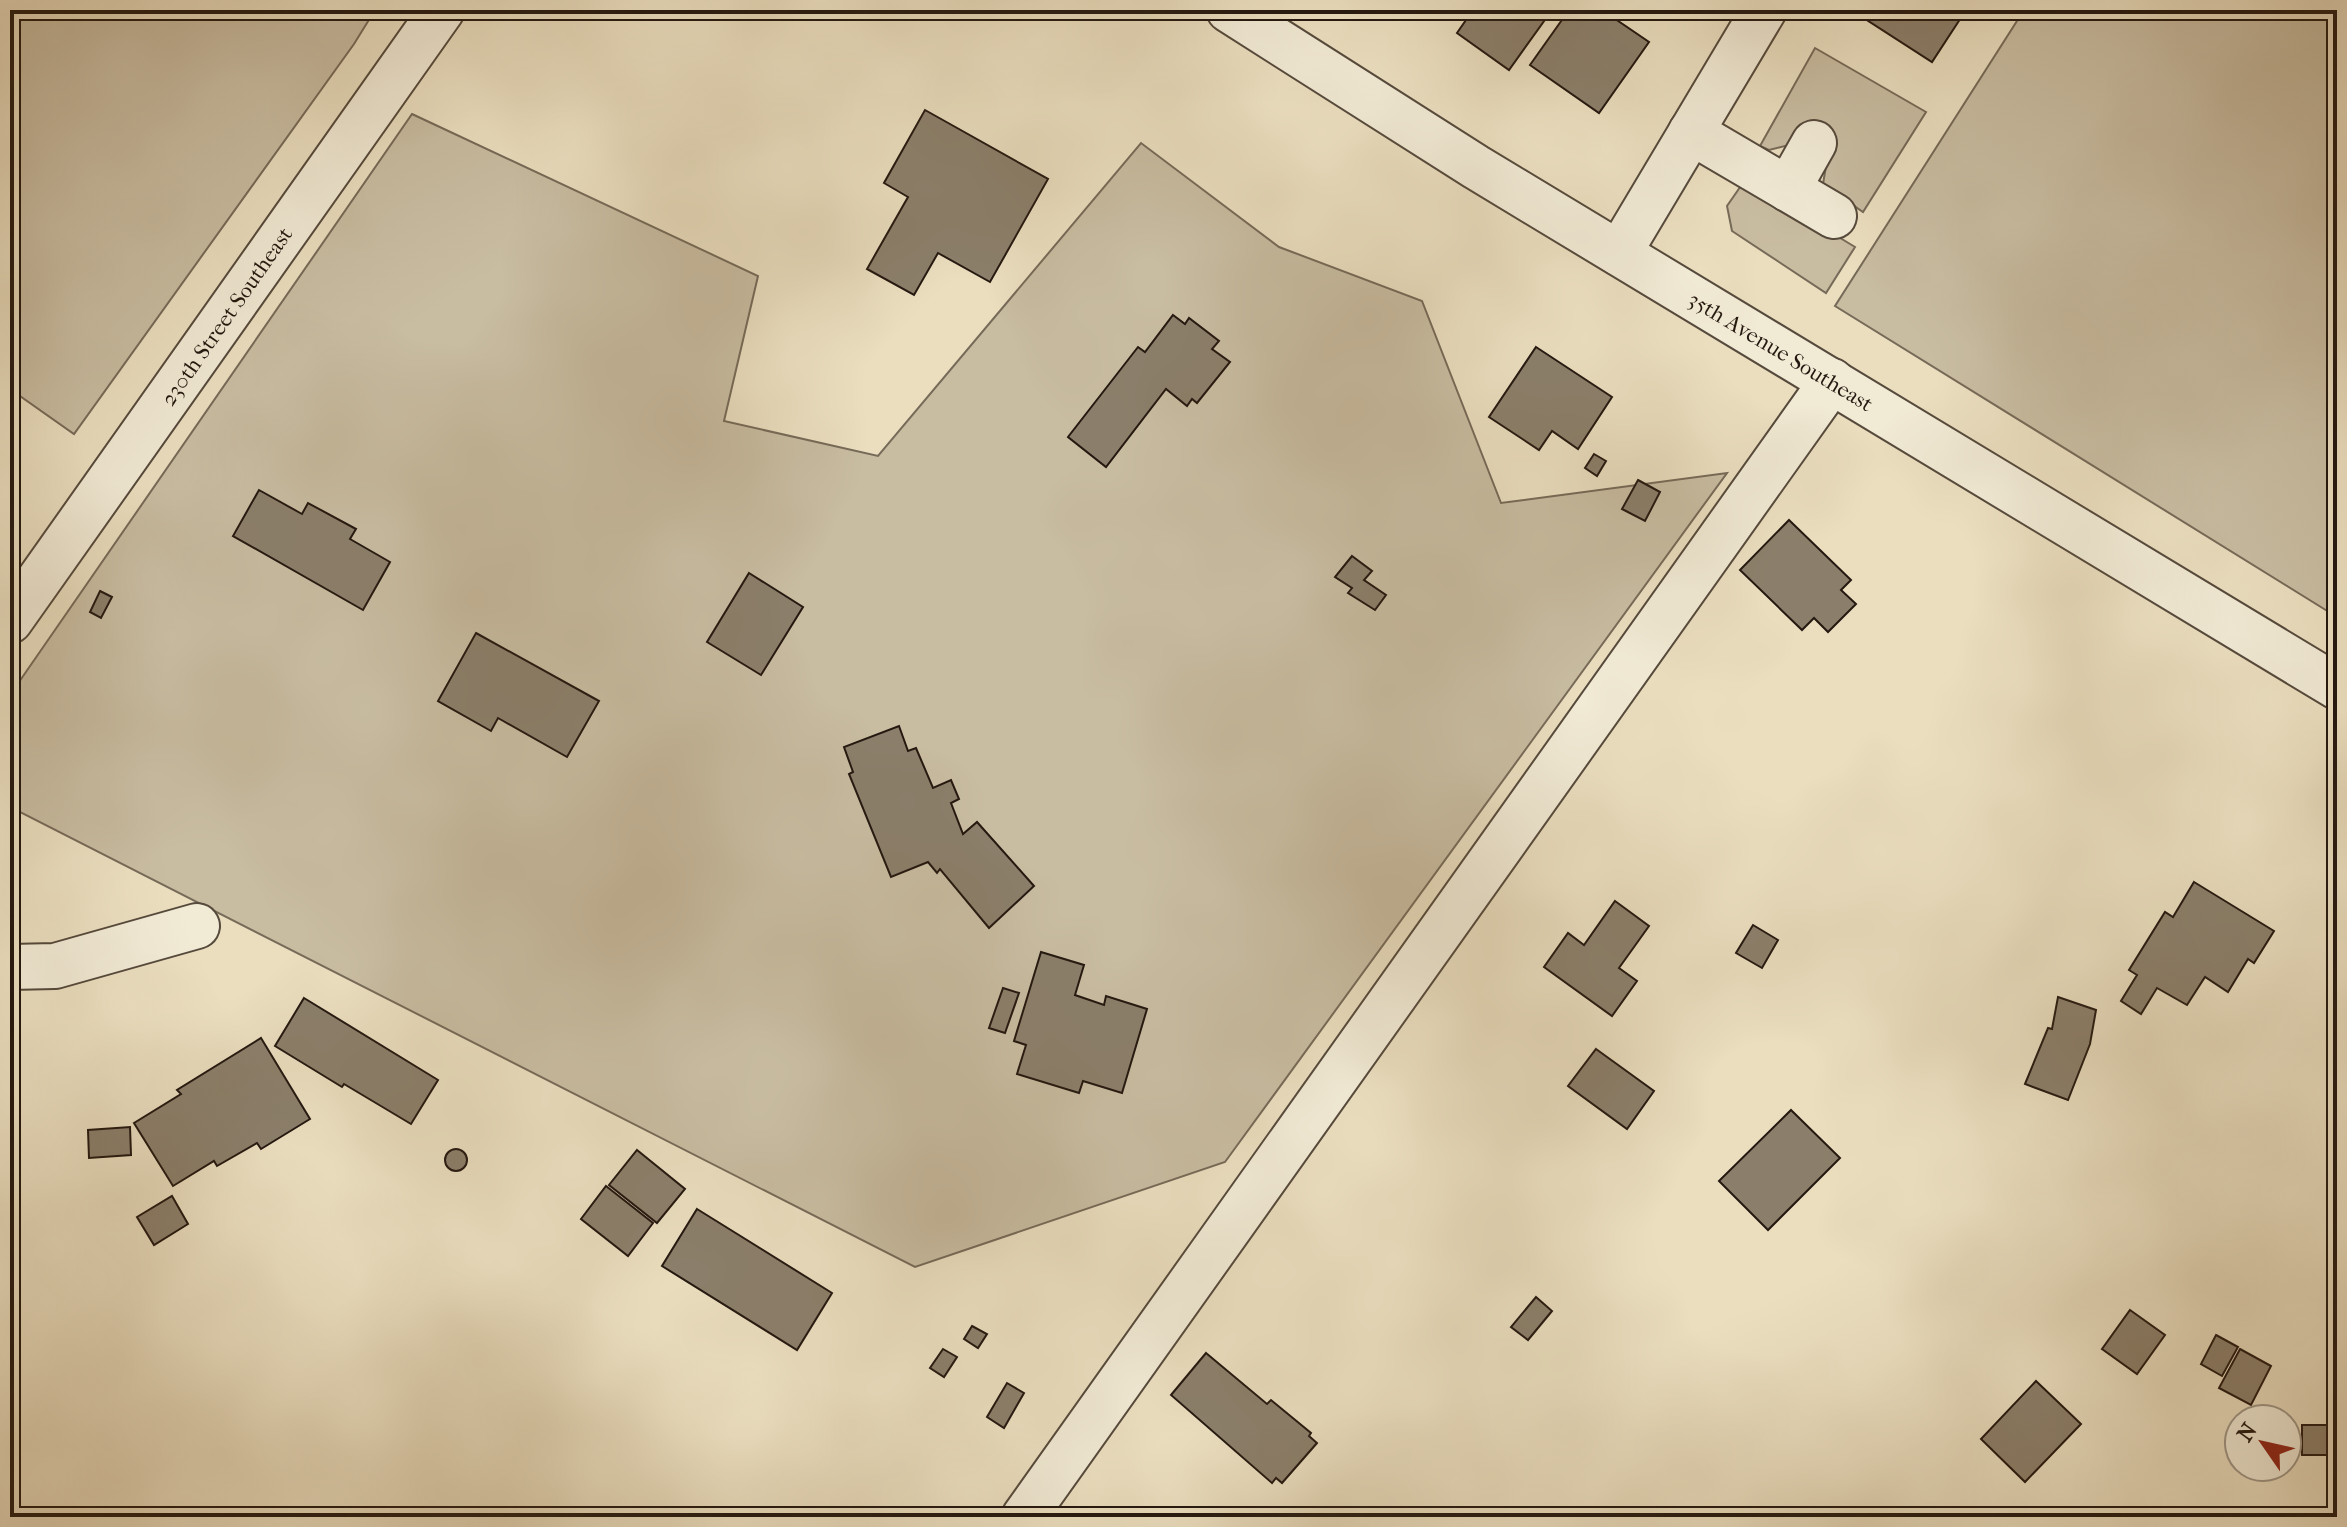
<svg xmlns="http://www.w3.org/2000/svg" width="2347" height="1527" font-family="'IM FELL French Canon',serif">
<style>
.green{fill:#c8bca1;stroke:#766a58;stroke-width:2}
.building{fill:#8b7f6b;stroke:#241810;stroke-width:2}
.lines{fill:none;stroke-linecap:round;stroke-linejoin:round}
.minor-casing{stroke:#564a3c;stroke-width:48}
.minor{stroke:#f1ead5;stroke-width:44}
.labels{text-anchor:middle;stroke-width:6;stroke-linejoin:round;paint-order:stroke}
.street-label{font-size:22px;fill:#241810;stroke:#f1ead5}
</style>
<rect width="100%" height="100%" fill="#eadebf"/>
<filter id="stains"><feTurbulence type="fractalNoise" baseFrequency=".0025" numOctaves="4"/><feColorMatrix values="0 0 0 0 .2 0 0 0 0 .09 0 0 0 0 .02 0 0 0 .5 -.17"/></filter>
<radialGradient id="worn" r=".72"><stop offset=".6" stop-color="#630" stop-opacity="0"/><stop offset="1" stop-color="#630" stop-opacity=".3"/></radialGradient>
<g class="green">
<polygon points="10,10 375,10 354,44 74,434 10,389"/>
<polygon points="2024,10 2337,10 2337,617 1835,306"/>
<polygon points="1815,48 1926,112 1863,212 1823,184 1828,154 1789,145 1769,150 1760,146"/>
<polygon points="412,114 758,276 724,421 878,456 1141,143 1279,247 1422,301 1501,503 1727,473 1225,1162 915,1267 10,807 10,695"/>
<polygon points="1745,180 1855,247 1826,293 1732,231 1727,206"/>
</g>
<g class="building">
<polygon points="1473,10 1552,10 1509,70 1457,33"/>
<polygon points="1569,10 1602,10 1649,42 1599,113 1530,65"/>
<polygon points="1857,10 1966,10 1932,62 1856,13"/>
<polygon points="925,110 1048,179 990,282 938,253 914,295 867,269 908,197 884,183"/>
<polygon points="1173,315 1185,324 1189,318 1219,341 1212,349 1230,362 1197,403 1192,399 1187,406 1166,389 1106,467 1068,437 1138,347 1145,352"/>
<polygon points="1536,347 1612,397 1578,449 1552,431 1539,450 1489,417"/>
<polygon points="1594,454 1606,461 1597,476 1585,468"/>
<polygon points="1638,480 1660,492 1645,521 1622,509"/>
<polygon points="259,490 302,514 308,503 356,529 350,539 390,562 363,610 233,536"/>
<polygon points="1789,520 1851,580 1841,590 1856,604 1828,632 1814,618 1802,630 1740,570"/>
<polygon points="1352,556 1372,571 1364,580 1386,595 1375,610 1348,593 1352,588 1335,577"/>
<polygon points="749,573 803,607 761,675 707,642"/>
<polygon points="100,591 112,597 101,618 90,612"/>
<polygon points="476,633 599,701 567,757 498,718 491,731 438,701"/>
<polygon points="899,726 908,751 916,748 933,788 951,780 959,799 951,803 963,834 977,822 1034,886 989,928 940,869 937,873 928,862 891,877 849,774 853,772 844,747"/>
<polygon points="2194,882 2274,931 2254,963 2248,959 2228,992 2205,977 2187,1005 2157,988 2141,1014 2121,1001 2137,975 2129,970 2165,912 2173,917"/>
<polygon points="1615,901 1649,926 1619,968 1637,981 1612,1016 1544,967 1568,933 1584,945"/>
<polygon points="1753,925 1778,940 1762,968 1736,953"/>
<polygon points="1041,952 1084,965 1075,995 1104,1005 1106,996 1147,1009 1122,1093 1083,1081 1079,1093 1017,1074 1026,1045 1014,1041"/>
<polygon points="1003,988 1019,993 1005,1033 989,1028"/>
<polygon points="2058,997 2096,1010 2090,1044 2068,1100 2025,1084 2048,1028 2052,1029"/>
<polygon points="304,998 438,1080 411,1124 344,1084 342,1087 275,1046"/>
<polygon points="261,1038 310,1119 261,1149 257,1143 217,1166 214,1161 173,1186 134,1123 181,1094 177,1090"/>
<polygon points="1596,1049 1654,1091 1627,1129 1568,1086"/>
<polygon points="1791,1110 1840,1158 1768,1230 1719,1181"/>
<polygon points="130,1127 131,1155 89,1158 88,1130"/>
<circle cx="456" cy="1160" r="11"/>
<polygon points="637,1150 685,1189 657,1223 609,1185"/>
<polygon points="606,1186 653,1223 628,1256 581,1219"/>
<polygon points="172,1196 188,1224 154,1245 137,1217"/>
<polygon points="697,1209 832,1293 797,1350 662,1266"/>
<polygon points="1536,1297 1552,1311 1528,1340 1511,1327"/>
<polygon points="2130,1310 2165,1335 2137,1374 2102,1349"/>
<polygon points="972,1326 987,1334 978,1348 964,1339"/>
<polygon points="2216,1335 2238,1347 2222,1376 2201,1364"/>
<polygon points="943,1349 957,1357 944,1377 930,1368"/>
<polygon points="2240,1349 2271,1366 2251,1405 2219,1388"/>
<polygon points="1206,1353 1267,1404 1271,1400 1311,1433 1309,1436 1317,1443 1282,1483 1276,1478 1272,1483 1171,1395"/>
<polygon points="2036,1381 2081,1424 2025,1482 1981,1439"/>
<polygon points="1007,1383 1024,1393 1004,1428 987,1417"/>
<rect x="2302" y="1425" width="34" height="30"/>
</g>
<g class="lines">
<defs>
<g id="minor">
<polyline points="1229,10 1476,167 2337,687"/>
<polyline points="1691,132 1834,216"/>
<polyline points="1788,189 1814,143"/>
<polyline points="1619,253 1764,10"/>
<polyline points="10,621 442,10"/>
<polyline points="10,967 55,966 197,926"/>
<polyline points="1024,1517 1832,381"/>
</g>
</defs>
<use href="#minor" class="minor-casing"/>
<use href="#minor" class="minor"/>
</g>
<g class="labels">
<g class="street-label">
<text transform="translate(226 316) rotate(-55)" y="8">230th Street Southeast</text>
<text transform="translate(1781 351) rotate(31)" y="8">35th Avenue Southeast</text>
</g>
</g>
<rect width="2347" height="1527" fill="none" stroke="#eadebf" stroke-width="40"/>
<rect x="12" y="12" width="2323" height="1503" fill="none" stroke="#241810" stroke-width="4"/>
<rect x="20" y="20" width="2307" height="1487" fill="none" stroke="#241810" stroke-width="2"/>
<g transform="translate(2263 1443) rotate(304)"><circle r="38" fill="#f1ead5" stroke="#9f9686" stroke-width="2"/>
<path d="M0-6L14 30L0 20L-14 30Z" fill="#8f2418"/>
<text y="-12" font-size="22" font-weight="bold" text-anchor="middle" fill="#241810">N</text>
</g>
<rect width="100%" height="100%" filter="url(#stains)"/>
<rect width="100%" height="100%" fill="url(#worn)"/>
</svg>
